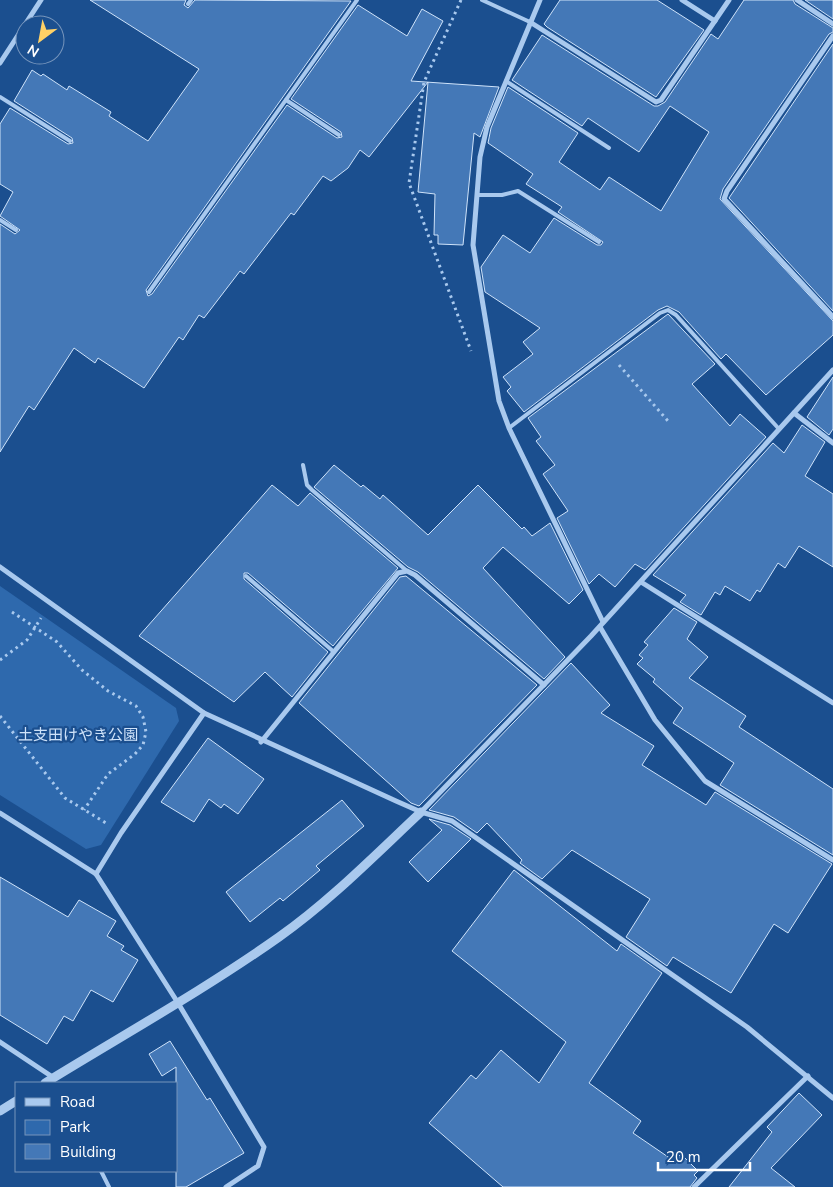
<svg xmlns="http://www.w3.org/2000/svg" width="833" height="1187" font-family="'Nunito Sans','Noto Sans JP',sans-serif">
<style>
.green{fill:#2e69ad}
.building{fill:#4478b7;stroke:#cfe3fa}
.lines{fill:none;stroke-linecap:round;stroke-linejoin:round}
.path{stroke:#a9c9ee;stroke-width:3;stroke-dasharray:2.5 4;stroke-linecap:butt}
.service{stroke:#a9c9ee;stroke-width:4}
.minor{stroke:#a9c9ee;stroke-width:5}
.tertiary{stroke:#a9c9ee;stroke-width:9}
.labels{text-anchor:middle;stroke-width:4.5;stroke-linejoin:round;paint-order:stroke}
.park-label{font-size:15px;fill:#cfe3fa;stroke:#1b4f8f}
</style>
<rect width="100%" height="100%" fill="#1b4f8f"/>
<polygon class="green" points="0,586 176,708 179,721 101,845 86,849 0,795"/>
<g class="building">
<polygon points="90,0 186,0 184,5 188,8 195,0 351,1 146,290 148,296 152,294 287,105 337,138 342,137 341,132 291,99 358,5 407,36 422,9 443,21 411,81 499,87 480,137 474,133 463,245 438,244 438,235 434,235 435,194 418,192 428,82 369,157 360,150 348,168 331,181 323,176 294,215 291,213 244,274 240,271 204,318 199,315 183,340 179,337 144,388 98,358 95,363 74,348 34,410 29,406 0,452 0,224 15,234 20,230 0,216 13,192 0,184 0,124 10,108 68,144 73,143 72,138 14,101 32,70 41,76 43,74 67,90 69,86 111,112 109,116 148,141 199,69"/>
<polygon points="560,0 657,0 704,30 656,97 547,27 544,24"/>
<polygon points="744,0 793,0 795,4 833,28 833,32 829,34 723,189 720,199 833,321 833,335 766,395 726,354 721,359 679,312 667,306 658,310 524,412 507,391 511,387 503,377 533,354 523,342 540,328 485,292 481,267 503,235 530,253 554,218 597,245 601,245 603,242 558,212 562,207 526,184 533,174 488,143 491,128 508,87 578,133 559,162 600,190 609,177 661,211 709,132 670,106 639,152 588,118 582,126 512,80 542,35 654,106 658,106 665,102 711,34 718,39"/>
<polygon points="805,0 833,0 833,19"/>
<polygon points="833,44 833,311 729,198"/>
<polygon points="668,314 715,364 692,384 730,426 740,414 766,437 645,570 635,564 615,587 599,574 589,584 557,518 568,511 543,474 555,465 536,441 541,437 528,418"/>
<polygon points="833,377 833,429 829,435 807,417"/>
<polygon points="802,425 825,442 805,476 833,494 833,567 799,546 785,568 778,563 760,592 757,590 750,601 725,586 720,595 715,592 701,615 680,602 686,595 653,575 773,443 784,453"/>
<polygon points="334,465 361,487 363,485 380,499 383,495 428,535 478,485 522,529 524,527 532,536 550,523 583,590 569,604 503,547 483,568 565,657 544,679 418,572 408,567 314,487"/>
<polygon points="272,485 298,506 310,493 398,568 333,646 248,573 244,573 244,579 328,652 292,697 265,672 234,702 139,636"/>
<polygon points="406,576 537,685 419,806 411,803 299,703 400,577"/>
<polygon points="674,608 697,622 687,639 708,657 689,678 746,716 739,727 833,789 833,855 720,785 734,763 673,723 683,708 653,682 655,679 637,664 643,658 639,655 648,645 644,642"/>
<polygon points="571,663 610,705 601,713 654,746 642,765 706,805 715,792 832,864 788,933 774,924 731,993 673,957 667,966 626,937 650,899 572,850 542,879 520,863 522,860 487,823 477,833 454,817 429,810"/>
<polygon points="208,738 264,779 238,814 224,804 221,808 209,799 194,822 161,802"/>
<polygon points="342,800 364,826 316,866 320,870 283,901 280,898 250,922 226,892"/>
<polygon points="429,819 450,825 471,839 428,882 409,862 442,830"/>
<polygon points="514,870 617,951 621,944 662,973 589,1083 641,1121 633,1133 674,1161 681,1154 698,1171 694,1175 697,1178 690,1187 503,1187 429,1123 471,1075 476,1079 501,1050 539,1083 566,1042 452,951"/>
<polygon points="0,877 68,917 79,900 116,921 107,936 124,946 121,950 138,960 113,1002 91,990 73,1021 64,1016 47,1044 0,1015"/>
<polygon points="170,1041 207,1100 210,1098 244,1153 186,1187 176,1187 176,1067 162,1076 149,1054"/>
<polygon points="799,1093 822,1115 771,1168 795,1187 729,1187 772,1132 767,1127"/>
</g>
<g class="lines">
<g class="path">
<polyline points="461,0 424,82 409,183 471,351"/>
<polyline points="619,365 668,421"/>
<polyline points="12,612 57,642 82,670 108,691 136,706 143,717 146,732 143,745 135,754 108,774 84,810"/>
<polyline points="0,660 27,640 41,618"/>
<polyline points="0,716 65,798 106,823"/>
</g>
<g class="service">
<polyline points="482,0 530,22"/>
<polyline points="188,4 191,0"/>
<polyline points="506,81 609,148"/>
<polyline points="0,97 70,141"/>
<polyline points="286,100 339,135"/>
<polyline points="477,195 502,195 518,191 599,242"/>
<polyline points="0,220 16,230"/>
<polyline points="149,292 357,0"/>
<polyline points="509,428 660,313 668,310 676,315 779,429"/>
<polyline points="303,465 307,485 312,490 407,571"/>
<polyline points="246,576 334,652"/>
<polyline points="101,1171 109,1187"/>
</g>
<g class="minor">
<polyline points="540,0 487,127 480,157 473,245 499,401 509,428 603,622"/>
<polyline points="682,0 715,21"/>
<polyline points="797,0 833,24"/>
<polyline points="530,22 656,102 661,100 729,0"/>
<polyline points="833,36 727,191 724,199 833,317"/>
<polyline points="0,63 41,0"/>
<polyline points="794,413 833,443"/>
<polyline points="0,567 204,713 396,801 421,812 452,821 747,1027 833,1098"/>
<polyline points="641,582 833,703"/>
<polyline points="600,627 655,720 705,781 833,860"/>
<polyline points="261,742 398,573 407,571 415,575 544,685"/>
<polyline points="421,812 591,636 833,370"/>
<polyline points="0,813 96,874 178,1003 264,1147 258,1166 226,1187"/>
<polyline points="96,874 121,833 204,713"/>
<polyline points="0,1042 54,1078"/>
<polyline points="694,1187 808,1076"/>
</g>
<g class="tertiary">
<path d="M45 1083C123 1035 204 990 279 937 330 901 375 855 421 812"/>
<polyline points="0,1111 16,1101"/>
</g>
</g>
<g class="labels">
<g class="park-label">
<text x="78" y="740">土支田けやき公園</text>
</g>
</g>
<rect x="15" y="1082" width="162" height="90" fill="#1b4f8f" stroke="#7695bc"/>
<rect x="25" y="1098" width="25" height="8" fill="#a9c9ee" stroke="#7695bc"/>
<text x="60" y="1107" font-size="15" fill="#ffffff">Road</text>
<rect x="25" y="1120" width="25" height="15" fill="#2e69ad" stroke="#7695bc"/>
<text x="60" y="1132" font-size="15" fill="#ffffff">Park</text>
<rect x="25" y="1144" width="25" height="15" fill="#4478b7" stroke="#7695bc"/>
<text x="60" y="1157" font-size="15" fill="#ffffff">Building</text>
<g transform="translate(40 40) rotate(212)"><circle r="24" fill="#1b4f8f" stroke="#7695bc"/>
<path d="M0-4L9 19L0 12L-9 19Z" fill="#ffd166"/>
<text y="-8" font-size="14" font-weight="bold" text-anchor="middle" fill="#ffffff">N</text>
</g>
<path d="M658 1162v8h92v-8" fill="none" stroke="#ffffff" stroke-width="2.5"/>
<text x="666" y="1162" font-size="15" fill="#ffffff" stroke="#1b4f8f" stroke-width="4" paint-order="stroke">20 m</text>
</svg>
